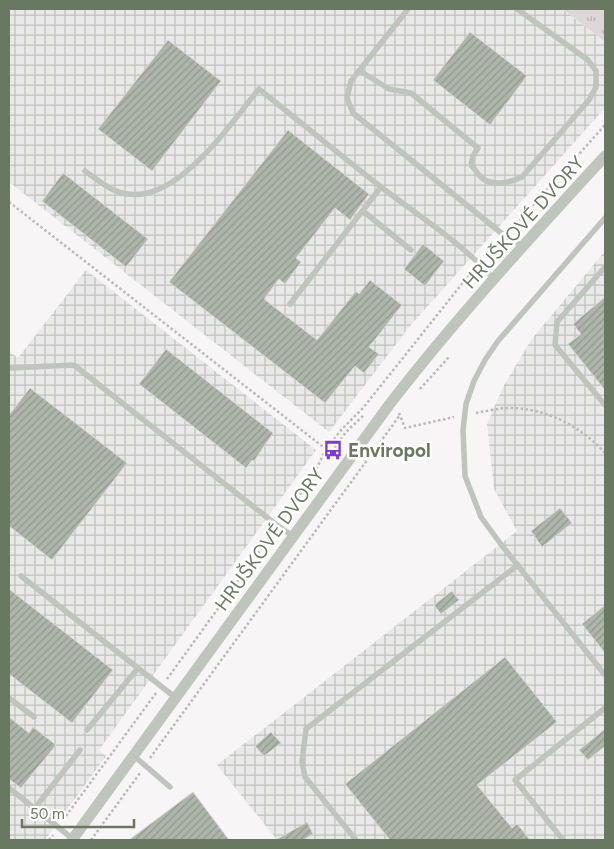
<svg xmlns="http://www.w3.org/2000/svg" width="614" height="849" font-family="Figtree,sans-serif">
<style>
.industrial{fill:url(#industrial-grid)}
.grass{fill:url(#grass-tufts)}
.building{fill:url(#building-hatch);stroke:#d9d8d9}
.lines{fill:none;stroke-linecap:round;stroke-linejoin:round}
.path{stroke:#b7bbb5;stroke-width:2.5;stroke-dasharray:2.5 2.5;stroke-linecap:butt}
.service{stroke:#bfc4bd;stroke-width:5.5}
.minor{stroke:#bfc4bd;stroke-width:11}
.labels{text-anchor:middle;stroke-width:5;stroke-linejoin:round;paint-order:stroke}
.street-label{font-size:19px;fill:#697861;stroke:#fff}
.poi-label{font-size:19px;font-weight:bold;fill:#697861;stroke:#fff;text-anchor:start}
</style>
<defs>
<pattern id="industrial-grid" width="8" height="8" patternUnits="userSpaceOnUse" patternTransform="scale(1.25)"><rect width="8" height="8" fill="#e8e9e8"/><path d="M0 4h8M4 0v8" fill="none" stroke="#c0c2bf"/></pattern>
<pattern id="grass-tufts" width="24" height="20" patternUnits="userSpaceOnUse" patternTransform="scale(1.25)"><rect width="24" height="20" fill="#ded7d8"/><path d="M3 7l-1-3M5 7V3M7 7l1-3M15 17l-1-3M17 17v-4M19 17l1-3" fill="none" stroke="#b8b3b3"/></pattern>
<pattern id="building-hatch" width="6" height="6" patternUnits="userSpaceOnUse" patternTransform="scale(1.25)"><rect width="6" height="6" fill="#aeb5a9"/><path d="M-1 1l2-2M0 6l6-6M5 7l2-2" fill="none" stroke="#92988d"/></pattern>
</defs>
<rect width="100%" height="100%" fill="#f8f5f7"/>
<g class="industrial">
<polygon points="9,9 563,9 605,42 605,108 410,326 329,432 9,182"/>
<polygon points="605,251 605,840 277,840 217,765 517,531 494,489 487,424 503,387 531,340"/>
<polygon points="86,270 316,450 99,750 106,756 45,840 9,840 9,351 18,358"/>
</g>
<polygon class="grass" points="563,9 605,9 605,42"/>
<g class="building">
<polygon points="470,32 527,76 490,125 433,80"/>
<polygon points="168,40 221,81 152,171 98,129"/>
<polygon points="288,130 369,194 350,220 335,208 296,258 301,262 285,284 279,279 264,299 317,340 356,291 359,294 370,280 402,305 369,347 379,354 364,373 355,366 325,403 169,282"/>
<polygon points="63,173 148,239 126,267 42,201"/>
<polygon points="423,244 444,261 425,286 404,269"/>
<polygon points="605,297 605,390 568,344 581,334 573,324"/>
<polygon points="166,349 273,433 254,461 252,460 246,468 139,384"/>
<polygon points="30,388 127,463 52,560 9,526 9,415"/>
<polygon points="560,508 572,523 542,547 531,531"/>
<polygon points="9,589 113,670 72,723 9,674"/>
<polygon points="452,591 459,600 441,614 434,605"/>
<polygon points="605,605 605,653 582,624"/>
<polygon points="505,657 557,722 477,785 512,828 517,824 530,840 390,840 345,784"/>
<polygon points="9,717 29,733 33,727 56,745 21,788 9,779"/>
<polygon points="605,729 605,746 588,760 579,750"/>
<polygon points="271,732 281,743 264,756 255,746"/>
<polygon points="193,792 229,840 129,840"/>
<polygon points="307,822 313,834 303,840 276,840"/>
</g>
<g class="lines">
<g class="path">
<polyline points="9,202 331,453 346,432 364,415"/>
<polyline points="513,228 605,125"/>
<polyline points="484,256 498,242"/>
<polyline points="420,389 449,357"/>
<polyline points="399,413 405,428 454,417"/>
<path d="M476 413C487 411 499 408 510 408 547 408 581 427 605 453"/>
<polyline points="283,519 315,472 326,449 342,429 363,408 473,270"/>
<polyline points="167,679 272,534"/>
<polyline points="150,758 400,415"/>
<polyline points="63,820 156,693"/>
<polyline points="49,840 53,835"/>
<polyline points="91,840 140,773"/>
</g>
<g class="service">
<polyline points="408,9 351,81 347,98 353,113 505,236 523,246"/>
<path d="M360 71 389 89 411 93 478 148 473 156 471 165C475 169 478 175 482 178 493 187 511 182 522 177L589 100 596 87V71L588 60 517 9"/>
<path d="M85 171C94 177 104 186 114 190 170 216 229 125 259 89 299 121 340 155 381 187 420 217 461 242 494 279"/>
<polyline points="363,211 411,250"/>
<polyline points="605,218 498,341 485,360 474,381 466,404 463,430 465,476 481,517 500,543 605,675"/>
<polyline points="605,267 557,322 555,345 605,405"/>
<polyline points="290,304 381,187"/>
<polyline points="9,368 74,365 278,526 293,536"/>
<polyline points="21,576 176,698"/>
<polyline points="9,698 34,717"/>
<polyline points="87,730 138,668"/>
<polyline points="133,755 170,787"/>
<polyline points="9,788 73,839"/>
<polyline points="35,808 80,750"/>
<polyline points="356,840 305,777 302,762 306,729 518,565"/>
<polyline points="563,840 515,780 605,708"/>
</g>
<path class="minor" d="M72 840 389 405C456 318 531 237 605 156"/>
</g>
<defs>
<symbol id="bus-bare" viewBox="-9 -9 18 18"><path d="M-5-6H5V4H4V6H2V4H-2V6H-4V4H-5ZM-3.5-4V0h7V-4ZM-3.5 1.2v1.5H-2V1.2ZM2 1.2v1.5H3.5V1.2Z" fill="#7d3ad3" stroke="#fff" stroke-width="2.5" paint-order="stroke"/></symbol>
</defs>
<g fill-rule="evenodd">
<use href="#bus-bare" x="319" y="436" width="28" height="28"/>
</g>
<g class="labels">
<g class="street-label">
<text transform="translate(523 222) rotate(-48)" y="7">HRUŠKOVÉ DVORY</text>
<text transform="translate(269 539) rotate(-54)" y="7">HRUŠKOVÉ DVORY</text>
</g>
<g class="poi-label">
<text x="348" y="457">Enviropol</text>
</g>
</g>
<rect width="614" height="849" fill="none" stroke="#697861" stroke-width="20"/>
<path d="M22 819v8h112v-8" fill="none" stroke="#697861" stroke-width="2.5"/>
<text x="30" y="819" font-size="15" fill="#697861" stroke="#ffffff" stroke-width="4" paint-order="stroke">50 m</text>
</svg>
